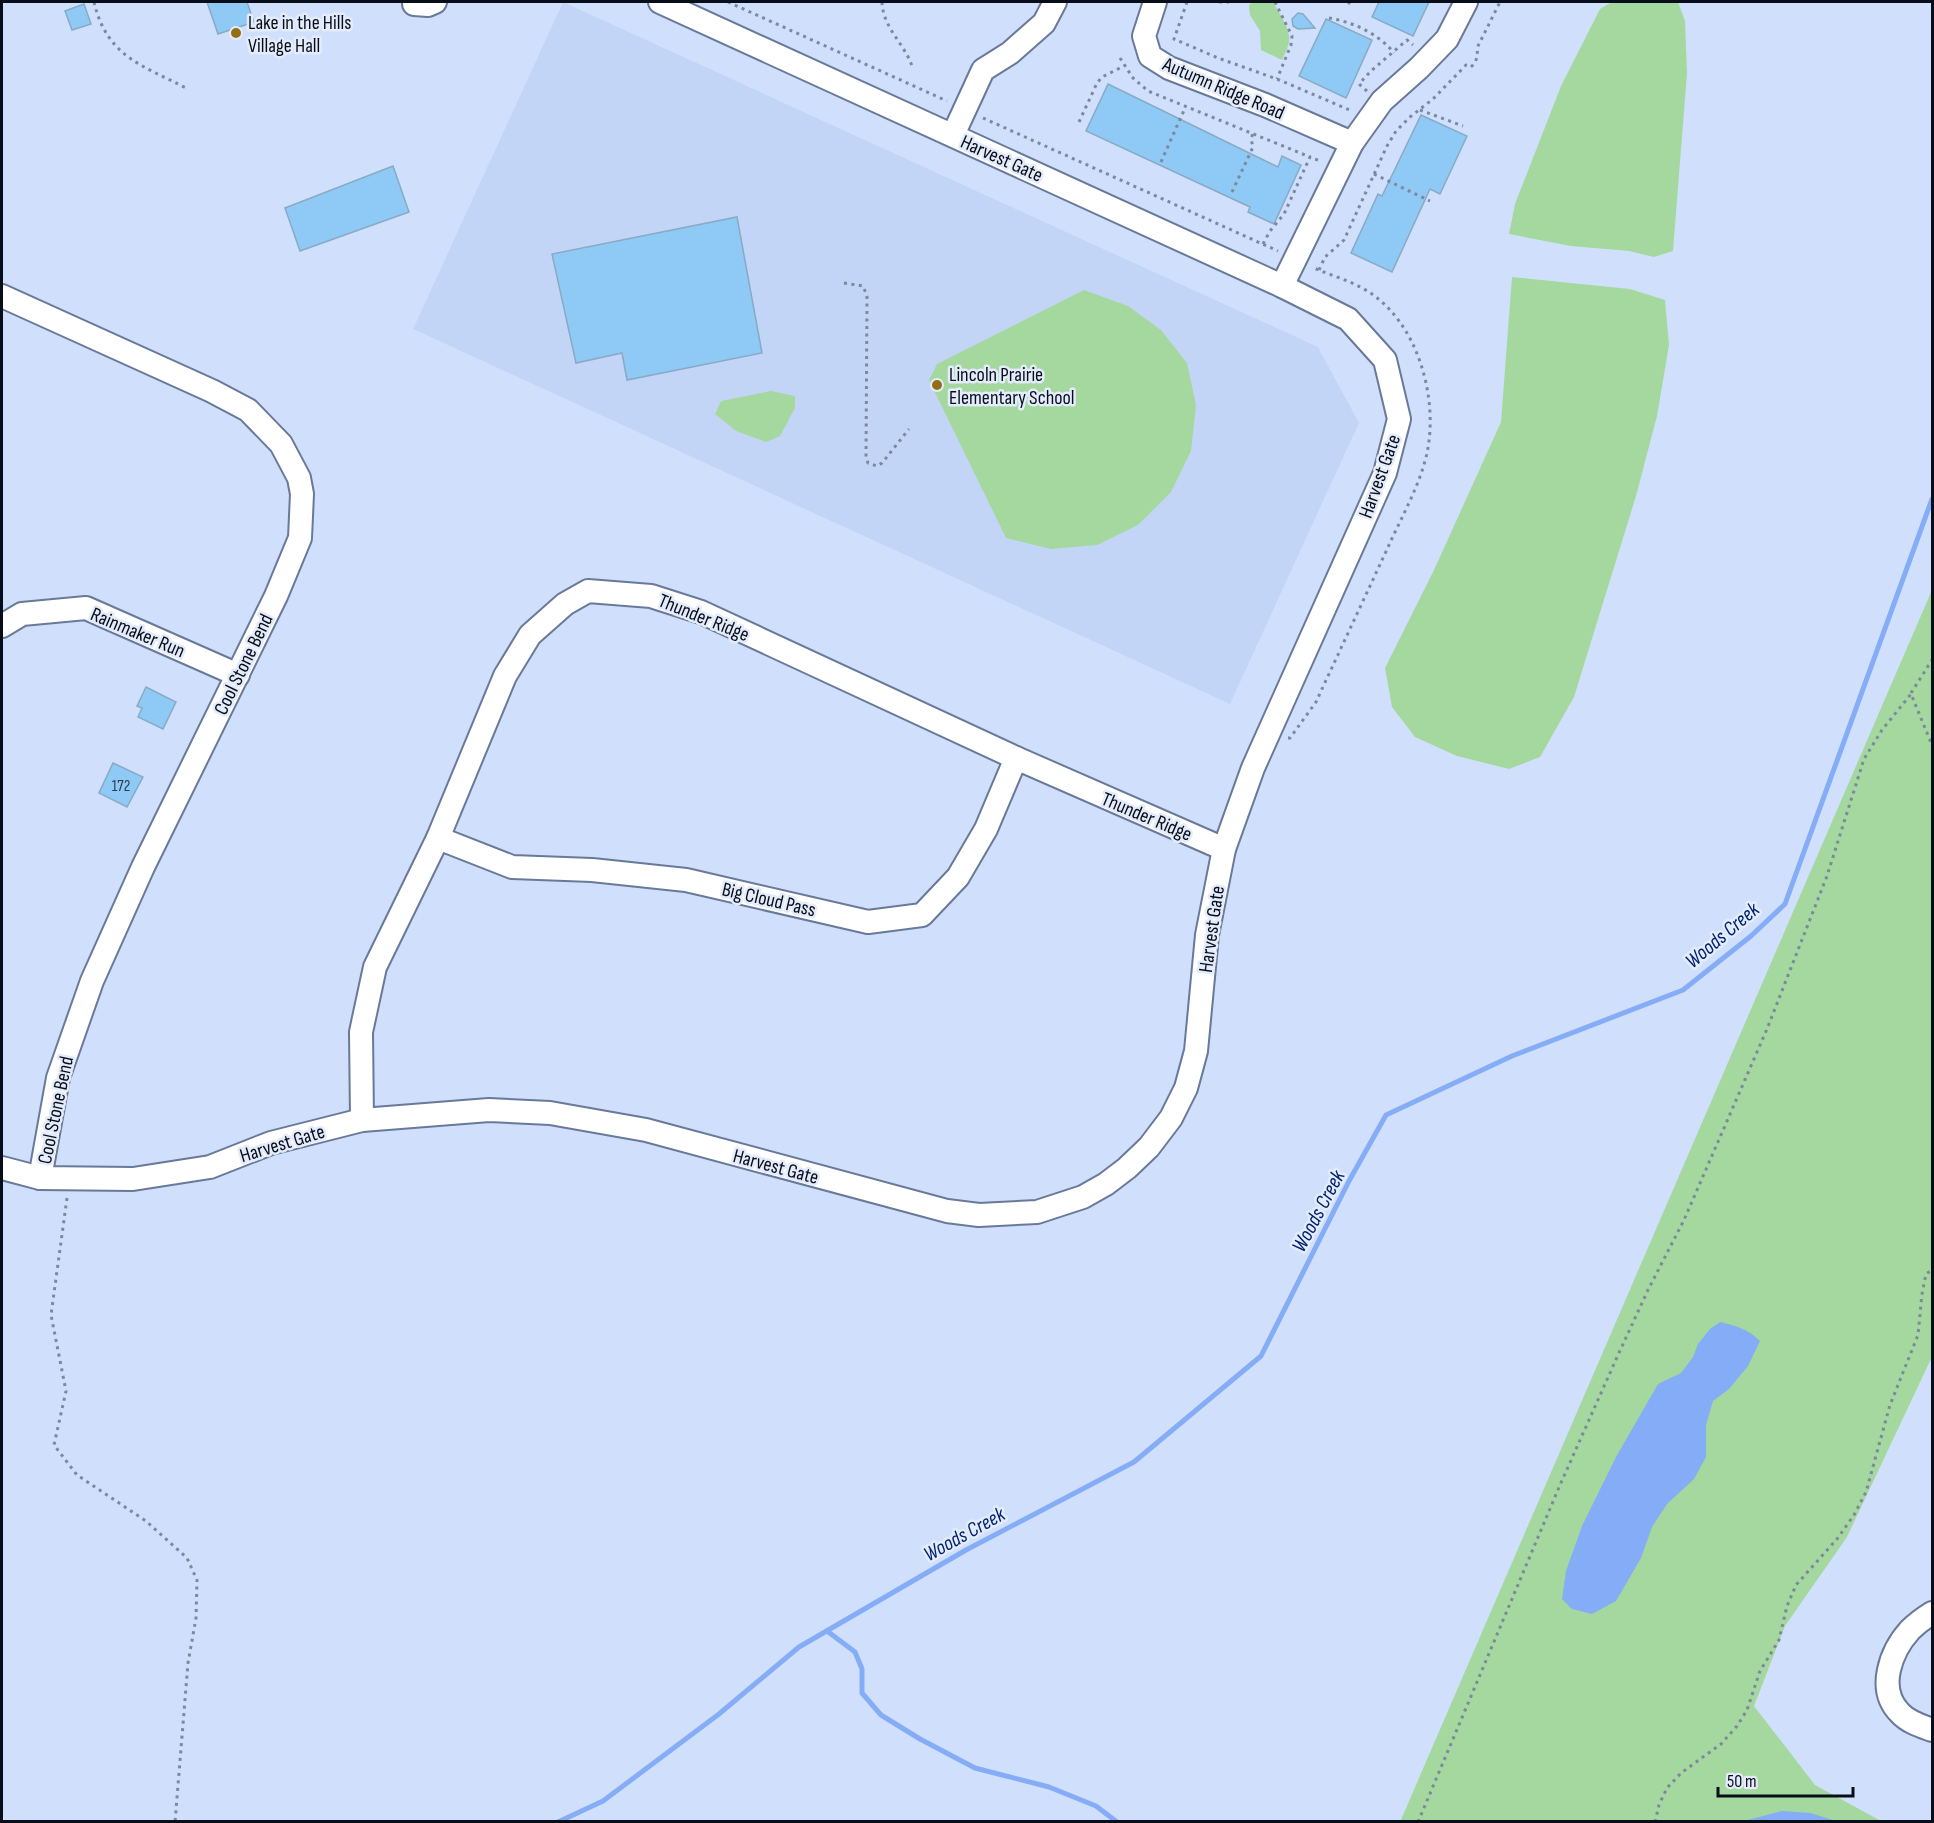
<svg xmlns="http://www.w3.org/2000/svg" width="1934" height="1823" font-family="'Sofia Sans Condensed',sans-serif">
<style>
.built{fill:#c3d5f7}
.green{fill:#a4d89f}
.water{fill:#85acf6}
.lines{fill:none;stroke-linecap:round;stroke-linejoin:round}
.stream{stroke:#85acf6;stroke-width:5}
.building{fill:#8fc9f6;stroke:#88aac4;stroke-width:1.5}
.minor-casing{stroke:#687999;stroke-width:26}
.path{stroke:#7d889d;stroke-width:3;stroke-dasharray:3 4.5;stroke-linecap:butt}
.minor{stroke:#fff;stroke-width:22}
.poi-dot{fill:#946e17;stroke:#e4ecfb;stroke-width:2}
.labels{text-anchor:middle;stroke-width:5;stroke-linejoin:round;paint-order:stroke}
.number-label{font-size:16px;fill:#2a3d50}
.poi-label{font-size:20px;fill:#080e19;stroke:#e4ecfb;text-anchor:start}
.street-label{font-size:20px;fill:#080e19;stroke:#e4ecfb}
.water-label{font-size:21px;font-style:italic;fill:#002371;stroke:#e4ecfb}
</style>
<rect width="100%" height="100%" fill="#d0e0fc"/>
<polygon class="built" points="563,2 1318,347 1359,423 1230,704 413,329"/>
<g class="green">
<path d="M1253 2H1273C1279 13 1291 29 1289 42 1288 48 1284 55 1282 60L1261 50 1260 31 1250 15 1249 5Z"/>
<polygon points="1612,2 1678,2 1685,21 1687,73 1673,251 1654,257 1629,251 1571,246 1509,234 1515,204 1561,86 1600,9"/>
<polygon points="1512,277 1630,289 1665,300 1669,345 1657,416 1636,496 1574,697 1540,757 1509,769 1457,756 1415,737 1392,707 1385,668 1434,570 1501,422"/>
<polygon points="1084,290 1128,306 1161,330 1187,363 1196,405 1191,451 1171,492 1138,525 1097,545 1051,549 1006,538 929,380 937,364"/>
<polygon points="771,391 795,396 795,408 780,436 766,442 736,431 715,414 721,401"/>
<polygon points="1932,590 1932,1360 1930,1361 1847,1537 1785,1626 1754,1706 1815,1785 1881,1821 1400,1822"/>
</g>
<g class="water">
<path d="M1720 1322C1736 1326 1748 1329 1760 1341L1748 1366 1729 1389 1713 1401 1706 1425V1457L1694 1479 1667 1504 1652 1527 1641 1558 1616 1601 1592 1614 1572 1609 1562 1599 1566 1571 1582 1526 1616 1457 1658 1384 1681 1373 1693 1357 1698 1344 1710 1329Z"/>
<polygon points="1782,1811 1810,1813 1836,1821 1744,1821"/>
</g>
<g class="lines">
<g class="stream">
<polyline points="827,1631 855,1652 862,1669 862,1693 881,1715 920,1739 975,1768 1049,1787 1096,1806 1117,1822"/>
<polyline points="558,1822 603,1801 719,1714 799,1647 966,1550 1134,1462 1261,1356 1349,1181 1386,1115 1512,1056 1683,990 1751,936 1785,904 1932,499"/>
</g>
</g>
<g class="building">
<polygon points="207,2 247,2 254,22 218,34"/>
<polygon points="1379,2 1429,2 1413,36 1372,17"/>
<polygon points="84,4 91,24 72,30 65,11"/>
<polygon points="1298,13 1303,14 1315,28 1298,29 1293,26 1292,19"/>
<polygon points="1326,19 1372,40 1346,98 1299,76"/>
<polygon points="1108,84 1278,167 1282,156 1301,165 1274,224 1248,212 1250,207 1086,131"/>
<polygon points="1421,115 1467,136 1440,194 1430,189 1392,272 1351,253 1378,194 1382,196"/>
<polygon points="393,166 409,212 300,251 285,208"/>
<polygon points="737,217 762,353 627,380 622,353 576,363 552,254"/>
<polygon points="146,687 176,702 163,729 138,717 142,708 137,706"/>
<polygon points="113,763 143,777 127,807 99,793"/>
</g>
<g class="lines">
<defs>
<g id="minor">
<polyline points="414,2 414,4 428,5 435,2"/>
<polyline points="1155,2 1144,36 1150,56 1169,68 1265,105 1352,143"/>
<polyline points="953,135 983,70 1010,53 1044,23 1055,2"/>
<polyline points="1282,286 1352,143 1382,101 1419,68 1447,39 1466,2"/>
<polyline points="2,296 212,391 248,410 281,444 299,478 302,494 300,538 276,596 143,867 92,981 58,1078 40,1178"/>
<polyline points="2,626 22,614 86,608 238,675"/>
<polyline points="438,838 512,867 592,870 686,880 868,922 922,915 958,877 986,829 1016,758"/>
<polyline points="362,1120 361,1032 375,967 438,838 505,676 530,635 565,604 588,591 651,596 701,612 1016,758 1224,849"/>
<polyline points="2,1168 40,1178 133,1179 210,1167 271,1143 362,1120 489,1110 550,1113 646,1130 947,1211 979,1215 1037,1212 1083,1197 1106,1184 1127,1168 1149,1147 1171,1118 1186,1088 1196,1051 1207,935 1224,849 1253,768 1385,473 1399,419 1385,360 1348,319 1282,286 660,2"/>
<path d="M1932 1613C1924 1618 1917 1623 1910 1630 1891 1651 1876 1689 1900 1713 1908 1722 1921 1726 1932 1730"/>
</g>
</defs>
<use href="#minor" class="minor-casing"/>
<g class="path">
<path d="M94 2C107 57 142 65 186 88"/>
<polyline points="728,2 947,101"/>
<path d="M882 2C883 28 904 43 912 66"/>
<polyline points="1187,2 1174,39 1218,58 1277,79 1352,111"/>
<polyline points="1219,2 1229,2"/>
<polyline points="1275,2 1292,36 1291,45 1277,79"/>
<polyline points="1348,4 1350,2"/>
<path d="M1329 18C1353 22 1379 34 1394 53"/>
<polyline points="1120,58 1133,78 1148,91 1310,157"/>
<polyline points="1367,91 1359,84 1371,71 1407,40 1413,45"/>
<polyline points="1420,110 1463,126"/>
<polyline points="983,118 1278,251"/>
<polyline points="1079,122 1097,83 1102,77 1124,66"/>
<polyline points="1161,162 1185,108"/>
<polyline points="1374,174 1430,201"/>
<polyline points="1232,192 1253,147 1251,139 1253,133"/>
<polyline points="1263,244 1270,231 1284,214 1310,157 1320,161"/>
<path d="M1319 270 1325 257 1344 240 1387 146 1396 131 1410 117 1433 99 1466 65 1471 67C1477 61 1478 56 1477 48L1500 2"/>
<polyline points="844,283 863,286 867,296 866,457 868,463 877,466 882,463 909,429"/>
<polyline points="1911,693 1932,660"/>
<path d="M1288 738H1290L1316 702C1340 650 1365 597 1389 545 1402 516 1420 485 1427 453 1439 397 1417 319 1364 289 1348 280 1330 275 1314 268"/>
<polyline points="67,1198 51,1315 66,1391 54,1445 77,1475 146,1521 187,1558 197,1580 196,1618 188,1663 175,1822"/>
<polyline points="1418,1822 1560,1485 1618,1355 1648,1290 1684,1220 1767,1029 1827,876 1864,759 1882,730 1911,694 1932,745"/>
<polyline points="1655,1822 1659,1805 1667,1788 1681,1773 1721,1744 1737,1726 1747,1710 1760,1671 1779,1640 1787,1606 1796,1585 1837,1539 1854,1515 1866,1492 1890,1405 1918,1335 1922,1294 1926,1274 1932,1270"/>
</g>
<use href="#minor" class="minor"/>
</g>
<g class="poi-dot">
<circle cx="236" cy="33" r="6"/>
<circle cx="937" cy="385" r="6"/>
</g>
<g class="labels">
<g class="number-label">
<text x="121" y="791">172</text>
</g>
<g class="poi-label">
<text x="248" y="29">Lake in the Hills<tspan x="248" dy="23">Village Hall</tspan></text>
<text x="949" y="381">Lincoln Prairie<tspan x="949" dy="23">Elementary School</tspan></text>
</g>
<g class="street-label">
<text transform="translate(1224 88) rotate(23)" y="7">Autumn Ridge Road</text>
<text transform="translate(1002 158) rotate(24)" y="7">Harvest Gate</text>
<text transform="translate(1379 476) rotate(-70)" y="7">Harvest Gate</text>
<text transform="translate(704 617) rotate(22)" y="7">Thunder Ridge</text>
<text transform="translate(138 632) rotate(23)" y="7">Rainmaker Run</text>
<text transform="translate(243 664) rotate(-64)" y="7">Cool Stone Bend</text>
<text transform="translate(1147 816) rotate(23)" y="7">Thunder Ridge</text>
<text transform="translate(769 899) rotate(13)" y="7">Big Cloud Pass</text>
<text transform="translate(1211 929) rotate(-82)" y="7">Harvest Gate</text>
<text transform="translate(55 1110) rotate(-78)" y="7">Cool Stone Bend</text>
<text transform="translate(282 1143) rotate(-17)" y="7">Harvest Gate</text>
<text transform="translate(776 1166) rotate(15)" y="7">Harvest Gate</text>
</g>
<g class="water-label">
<text transform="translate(1722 935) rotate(-40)" y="7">Woods Creek</text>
<text transform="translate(1318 1211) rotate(-62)" y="7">Woods Creek</text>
<text transform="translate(964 1534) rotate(-29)" y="7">Woods Creek</text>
</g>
</g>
<rect width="1934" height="1823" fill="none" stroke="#080e19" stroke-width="6"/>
<path d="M1718 1787v9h135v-9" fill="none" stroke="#080e19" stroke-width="3"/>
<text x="1727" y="1787" font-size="18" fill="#080e19" stroke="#e4ecfb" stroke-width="4.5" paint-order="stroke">50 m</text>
</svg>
